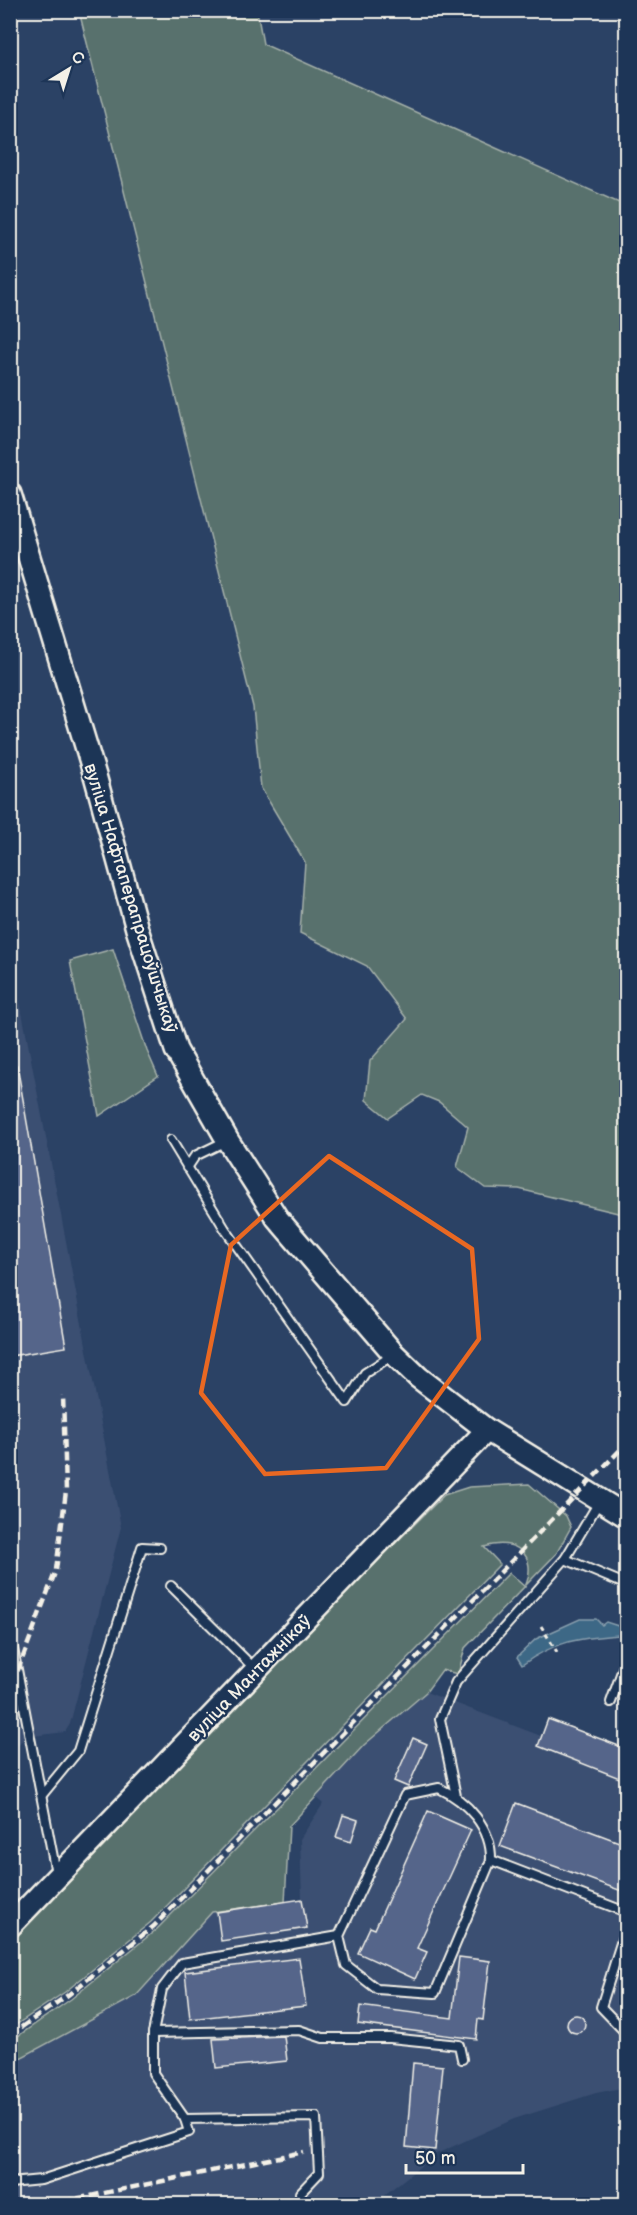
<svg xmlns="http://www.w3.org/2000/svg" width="637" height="2215" font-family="'Balsamiq Sans',sans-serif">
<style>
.built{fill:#3b4f72}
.green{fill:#58716d;stroke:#a6b1aa;stroke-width:1.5}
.water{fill:#3e6786;stroke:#879ead;stroke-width:1.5}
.building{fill:#54658a;stroke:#f4f1e8;stroke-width:1.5}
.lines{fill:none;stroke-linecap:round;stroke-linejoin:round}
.lane-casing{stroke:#f4f1e8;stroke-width:12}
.secondary-casing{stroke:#f4f1e8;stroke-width:26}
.path{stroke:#f4f1e8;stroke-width:3;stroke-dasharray:4.5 4.5;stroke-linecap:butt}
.lane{stroke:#1d3557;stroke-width:8}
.secondary{stroke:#1d3557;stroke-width:21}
.rail{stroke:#f4f1e8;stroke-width:4.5;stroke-dasharray:9 4.5;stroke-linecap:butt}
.marked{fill:none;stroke:#e96822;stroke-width:4.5;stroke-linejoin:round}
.labels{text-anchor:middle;stroke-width:4.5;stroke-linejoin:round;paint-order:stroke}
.street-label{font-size:18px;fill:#f4f1e8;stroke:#1d3557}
</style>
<rect width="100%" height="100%" fill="#2b4265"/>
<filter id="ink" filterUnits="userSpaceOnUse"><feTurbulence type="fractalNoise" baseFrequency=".0167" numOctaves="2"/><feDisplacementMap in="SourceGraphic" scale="12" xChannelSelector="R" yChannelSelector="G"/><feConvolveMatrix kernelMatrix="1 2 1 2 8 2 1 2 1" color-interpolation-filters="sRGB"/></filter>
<g filter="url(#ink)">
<g class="built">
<polygon points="10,950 121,1527 70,1724 65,1732 25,1737 11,1753"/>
<polygon points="426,1692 541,1736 548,1719 626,1749 626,2087 596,2093 514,2119 436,2154 373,2204 11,2204 11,2063 136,1996 212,1912 302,1899 300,1839 323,1804 315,1797 364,1745"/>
</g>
<g class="green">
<polygon points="79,11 257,11 263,44 626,206 626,1215 519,1189 485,1188 457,1167 468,1127 439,1102 422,1095 388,1118 366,1100 370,1061 407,1019 367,966 300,933 305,862 261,788 253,707"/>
<polygon points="113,949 147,1051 158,1076 99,1116 70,961"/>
<path d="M529 1484 566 1516 571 1527 556 1554 465 1648 458 1674 442 1670 426 1692 364 1745 289 1826 285 1902 212 1912 136 1996 11 2063V2041L71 1999 157 1929 509 1573 525 1587C539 1554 515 1537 484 1547L500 1564 151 1922 65 1992 11 2028V1942L299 1639 444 1495 469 1487Z"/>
</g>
<path class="water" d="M580 1619H596L602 1625 606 1622 618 1626 621 1630 619 1635C579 1638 555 1641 522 1665L517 1657 536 1639Z"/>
<g class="building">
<polygon points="10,1065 17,1065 66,1347 10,1356"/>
<polygon points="548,1719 627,1749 627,1781 538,1746"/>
<polygon points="413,1738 427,1744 408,1787 394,1781"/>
<polygon points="516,1803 627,1845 627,1893 500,1846"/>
<polygon points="428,1811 471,1830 417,1948 427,1952 415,1979 358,1953 370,1927 375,1929"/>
<polygon points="343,1815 358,1820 351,1842 336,1837"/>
<polygon points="302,1899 307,1928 221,1941 217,1912"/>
<polygon points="459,1957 490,1961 483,2020 478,2019 476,2039 358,2024 360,2006 452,2018"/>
<polygon points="299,1958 306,2006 190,2019 185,1972"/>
<circle cx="576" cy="2024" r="9"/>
<polygon points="284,2036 287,2061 216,2068 213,2039"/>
<polygon points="413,2063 443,2066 435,2150 406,2147"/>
</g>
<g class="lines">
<defs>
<g id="lane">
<polyline points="171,1140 225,1229 347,1402 365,1373 393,1355"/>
<polyline points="187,1168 195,1156 226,1141"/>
<polyline points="565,1559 625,1584"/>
<polyline points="171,1586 255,1669"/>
<polyline points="10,1633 56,1873"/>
<polyline points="611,1702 626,1660"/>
<path d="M439 1788C467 1801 492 1828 491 1860L435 1993 377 1989 346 1965 339 1936 405 1795Z"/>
<polyline points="42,1795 78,1751 142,1547 160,1548"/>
<polyline points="456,1796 440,1719 456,1682 565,1559 599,1502"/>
<polyline points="491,1860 626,1912"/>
<polyline points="626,1927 601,2007 626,2033"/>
<polyline points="153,2033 299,2030 323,2038 390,2038 459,2045 462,2059"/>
<polyline points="185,2119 316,2117 319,2173 300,2193"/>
<polyline points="10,2183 41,2180 189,2132 185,2119 153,2073 153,2033 162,1989 182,1963 339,1936"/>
</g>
<g id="secondary">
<polyline points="10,494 96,779 137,929 176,1050 228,1141 277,1218 394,1354 418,1377 487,1430 626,1516"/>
<polyline points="10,1926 487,1430"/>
</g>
</defs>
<use href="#lane" class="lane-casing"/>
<use href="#secondary" class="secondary-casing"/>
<polyline class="path" points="541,1626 557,1652"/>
<use href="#lane" class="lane"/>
<use href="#secondary" class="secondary"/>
<g class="rail">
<polyline points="10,1682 18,1670 56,1570 66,1491 63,1395"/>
<polyline points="10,2035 68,1995 154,1926 626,1444"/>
<polyline points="51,2204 304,2152"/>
</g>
</g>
</g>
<path class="marked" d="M329 1156 472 1249 479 1339 386 1468 265 1474 201 1393 231 1245Z"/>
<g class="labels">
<g class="street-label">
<text transform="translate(131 898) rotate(73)" y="6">вуліца Нафтаперапрацоўшчыкаў</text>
<text transform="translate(249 1678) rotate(-46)" y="6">вуліца Мантажнікаў</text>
</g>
</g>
<rect width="637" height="2215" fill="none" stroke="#1d3557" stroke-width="36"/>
<rect x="18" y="18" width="601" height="2179" fill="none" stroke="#f4f1e8" stroke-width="2" filter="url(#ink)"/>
<g transform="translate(69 69) rotate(38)" stroke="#1d3557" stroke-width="4.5" paint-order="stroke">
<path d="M0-4.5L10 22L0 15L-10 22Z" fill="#f4f1e8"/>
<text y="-9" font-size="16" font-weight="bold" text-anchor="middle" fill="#f4f1e8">С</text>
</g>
<path d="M406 2164v9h117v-9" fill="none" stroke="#f4f1e8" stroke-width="3"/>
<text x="415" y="2164" font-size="18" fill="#f4f1e8" stroke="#1d3557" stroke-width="4.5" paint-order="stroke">50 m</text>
</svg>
